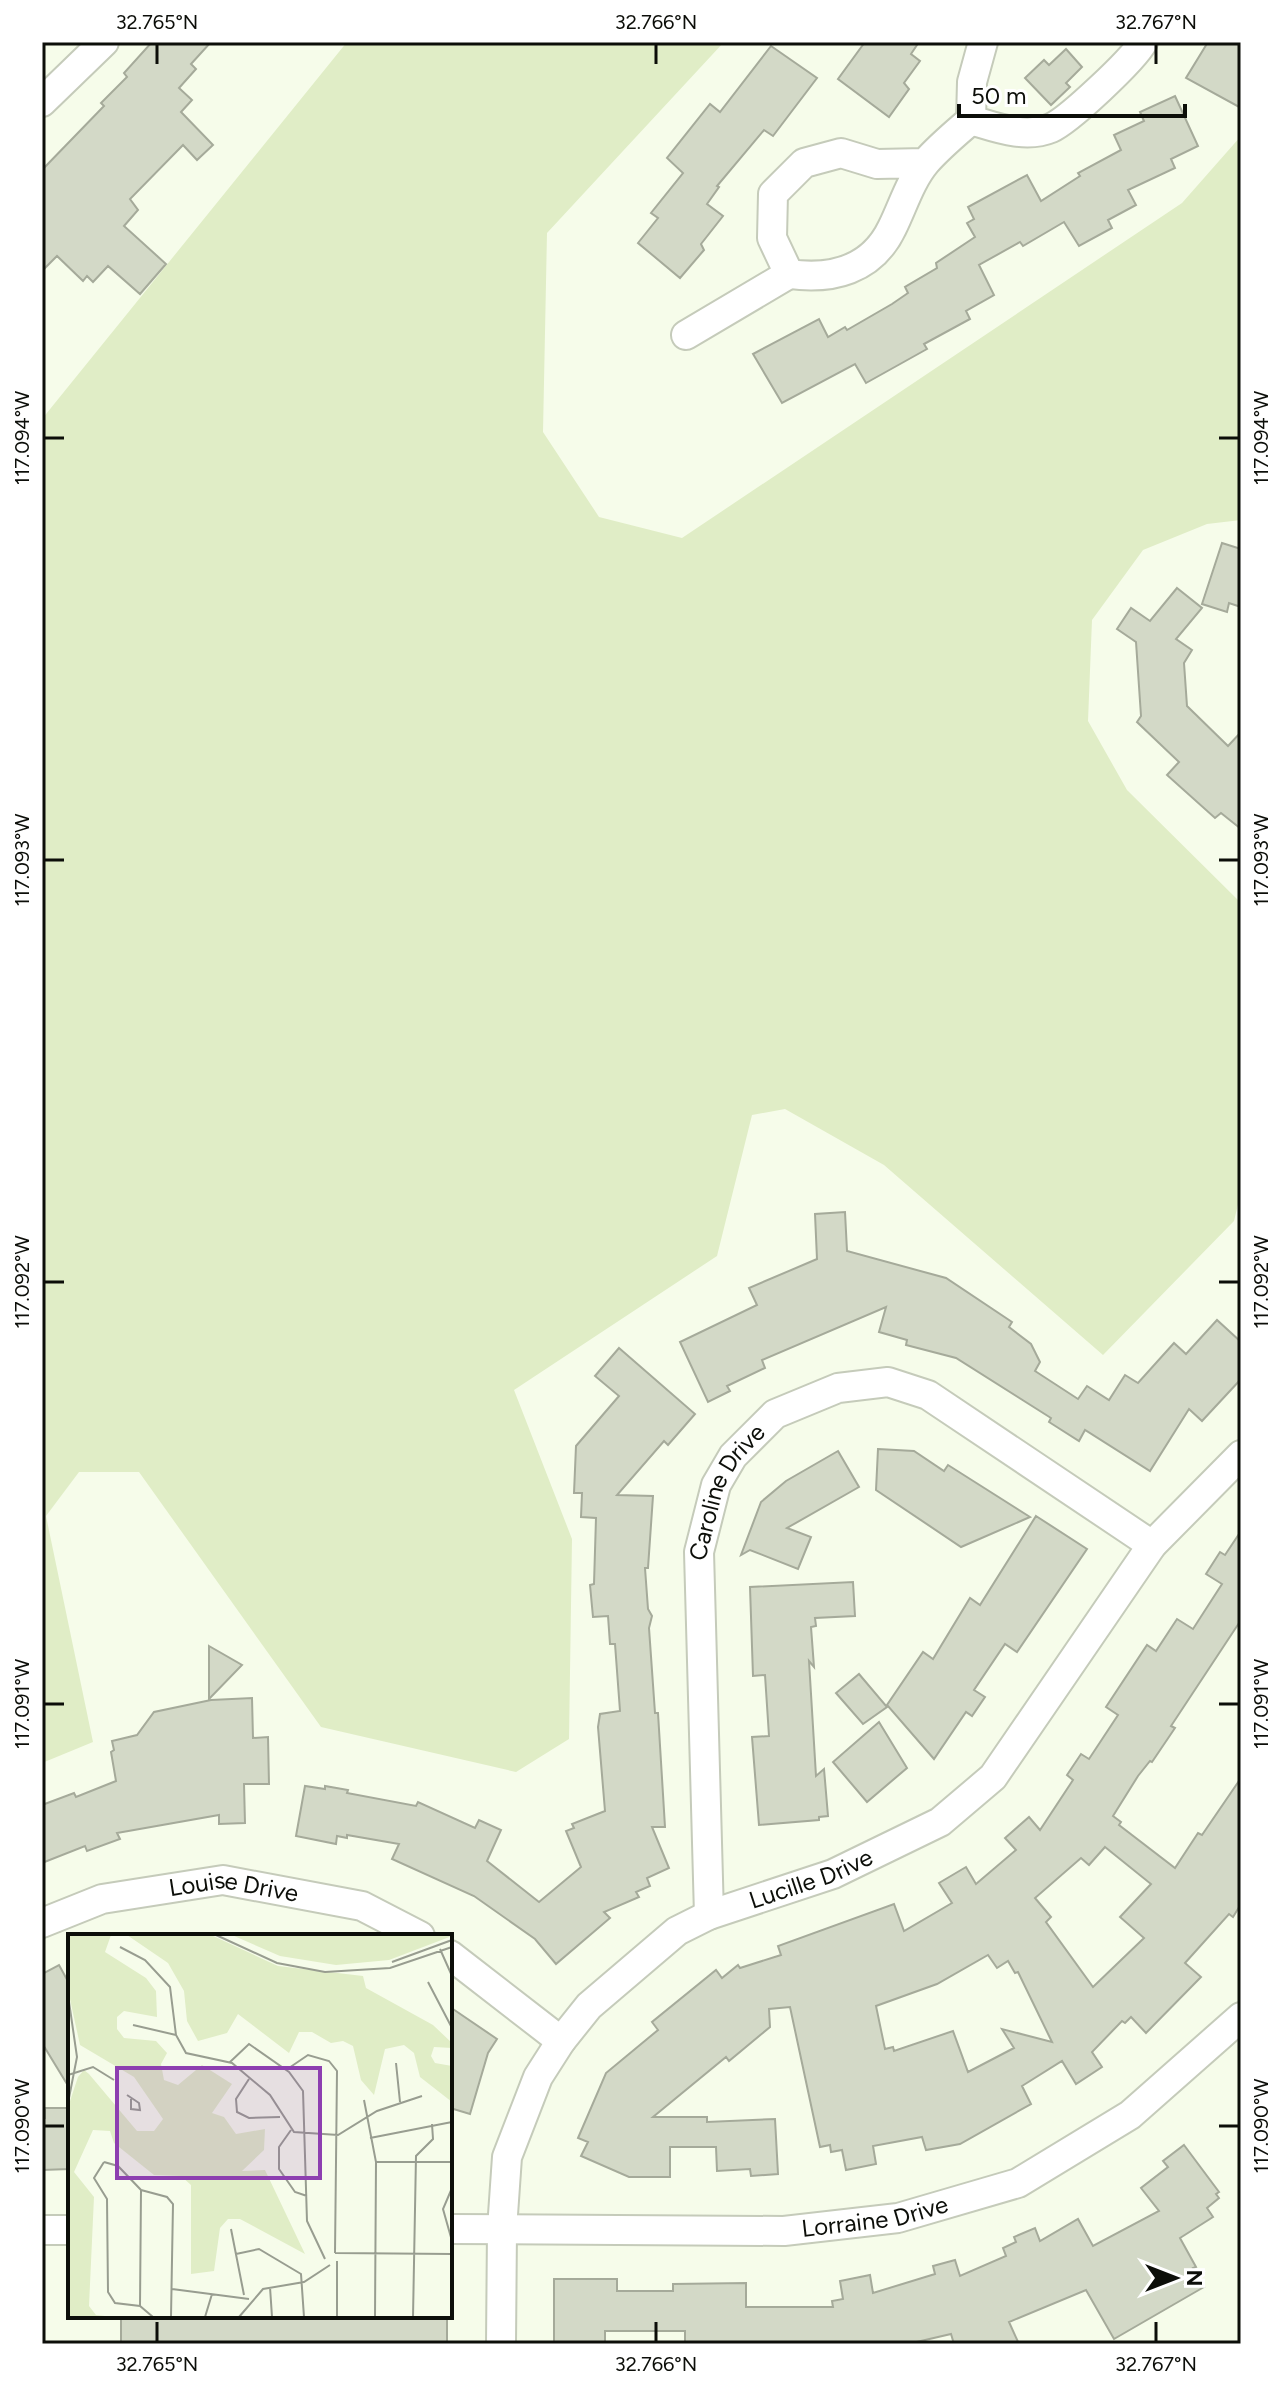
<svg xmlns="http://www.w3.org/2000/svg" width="1283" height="2386" font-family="Figtree,sans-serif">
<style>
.green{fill:#e0edc6}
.building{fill:#d3d9c7;stroke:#a5aa9a;stroke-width:2;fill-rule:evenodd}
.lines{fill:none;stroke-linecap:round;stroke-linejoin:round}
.street-casing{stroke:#c5cbba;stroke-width:32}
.street{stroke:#fff;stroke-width:28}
.ticks{fill:none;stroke:#0c0e09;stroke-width:3}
.labels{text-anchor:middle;stroke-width:6;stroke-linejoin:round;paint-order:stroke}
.street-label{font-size:24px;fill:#0c0e09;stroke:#fff}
.inset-road{fill:none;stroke:#989d90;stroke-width:2}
.view{fill:#8d3fb0;fill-opacity:0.15;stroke:#8d3fb0;stroke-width:4}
.inset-edge{fill:none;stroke:#0c0e09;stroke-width:4}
.neatline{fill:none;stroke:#0c0e09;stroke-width:3}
.ticks-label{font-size:20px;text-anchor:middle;fill:#0c0e09}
</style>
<rect width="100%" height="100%" fill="#f6fcea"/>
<polygon class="green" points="347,42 724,42 547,233 543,432 599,517 682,538 1182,203 1241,136 1241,520 1207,524 1143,550 1092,620 1088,721 1127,790 1241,903 1241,1192 1234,1221 1103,1355 884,1165 785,1109 752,1115 717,1256 514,1390 572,1539 569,1739 516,1772 321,1727 139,1472 79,1472 46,1516 93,1742 42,1763 42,419"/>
<g class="building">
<polygon points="152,42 211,42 191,64 196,69 179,88 192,100 181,112 213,145 197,160 183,145 130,199 138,210 124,226 166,264 140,294 108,266 93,282 87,276 83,281 57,256 42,271 42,170 104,106 101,103 127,77 124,73"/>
<polygon points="865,42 919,42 911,54 920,61 904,83 909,89 889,117 838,79"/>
<polygon points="1208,42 1241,42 1241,108 1186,78"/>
<polygon points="771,46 817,78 773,136 764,130 717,186 719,187 707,204 723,216 701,244 704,250 680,278 638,243 658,218 651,213 683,173 667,158 710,104 720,112"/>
<polygon points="1066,49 1082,67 1066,83 1070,87 1051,105 1025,78 1044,60 1049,65"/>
<polygon points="1175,96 1198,146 1171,159 1175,168 1128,190 1136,205 1108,220 1112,228 1079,246 1064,222 1023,246 1020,242 979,265 994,295 966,311 970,319 924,344 927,349 866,383 855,364 782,403 753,354 819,319 828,337 845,327 847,330 892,304 908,293 905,287 937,268 936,263 975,237 967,223 974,219 968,207 1027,175 1041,201 1080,176 1078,173 1121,150 1114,135 1144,121 1140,112"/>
<polygon points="1222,543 1241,549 1241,607 1229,603 1227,612 1202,604"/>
<polygon points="1177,588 1202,608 1176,639 1192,650 1184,663 1187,706 1228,746 1241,732 1241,829 1221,813 1215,818 1167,775 1179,762 1137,722 1141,716 1136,642 1117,629 1131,608 1150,621"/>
<polygon points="845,1212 847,1251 946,1278 1012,1322 1009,1327 1031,1344 1040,1362 1035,1371 1078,1399 1087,1386 1109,1400 1125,1375 1138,1383 1174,1343 1186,1354 1217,1320 1241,1342 1241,1379 1202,1421 1189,1409 1150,1471 1085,1430 1079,1441 1049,1422 1051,1418 956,1358 906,1345 907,1340 879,1332 886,1307 762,1360 765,1368 727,1386 730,1391 708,1402 680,1342 757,1305 749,1288 817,1259 815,1214"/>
<polygon points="619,1348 695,1414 668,1445 664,1441 617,1495 653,1496 648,1568 645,1568 648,1609 652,1616 649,1628 655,1713 658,1713 665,1827 652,1827 669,1868 647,1878 650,1886 636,1892 639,1897 604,1912 610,1918 556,1964 535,1939 474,1896 392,1859 399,1844 347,1835 347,1838 337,1836 336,1844 296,1836 305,1786 325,1789 325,1786 348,1790 347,1793 416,1806 418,1802 475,1828 479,1820 501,1830 487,1861 539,1902 581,1867 566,1831 574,1828 572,1824 605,1811 598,1727 600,1714 620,1711 615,1644 610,1644 608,1616 593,1617 590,1585 594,1584 596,1518 581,1517 582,1493 574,1493 576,1446 619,1396 595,1376"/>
<polygon points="878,1449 914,1451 944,1471 948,1465 1030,1517 961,1547 876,1490"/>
<polygon points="838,1451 859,1487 787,1528 811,1537 798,1569 750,1550 741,1555 761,1502 786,1481"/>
<polygon points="1036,1516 1087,1549 1017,1652 1005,1644 974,1690 985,1697 972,1716 966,1712 934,1759 887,1705 923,1652 933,1659 970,1598 980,1605"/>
<path d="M1241 1531V1620L1171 1726 1175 1728 1152 1762 1150 1761 1138 1776 1113 1816 1121 1822 1119 1825 1175 1868 1198 1833 1202 1835 1241 1778V1904L1233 1917 1229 1914 1185 1963 1201 1977 1146 2033 1131 2017 1125 2023 1122 2021 1092 2052 1102 2067 1076 2084 1062 2061 1022 2086 1031 2104 960 2144 926 2150 922 2137 873 2146 876 2164 846 2170 842 2150 831 2152 830 2145 820 2147 790 2007 769 2009 770 2027 729 2061 726 2057 653 2117H707V2122L775 2119 778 2174 751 2176 750 2169 717 2171 716 2147H670V2177H629L581 2156 588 2142 578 2138 606 2073 658 2030 652 2022 716 1970 722 1978 738 1965 740 1968 781 1955 778 1946 894 1904 904 1931 952 1903 939 1883 966 1867 976 1884 1016 1850 1005 1838 1029 1817 1040 1830 1073 1780 1067 1775 1081 1754 1089 1759 1118 1715 1106 1707 1147 1645 1156 1651 1177 1619 1193 1629 1222 1584 1206 1574 1220 1552 1225 1555ZM1105 1847 1151 1884 1120 1917 1144 1938 1093 1987 1046 1922 1051 1917 1035 1898 1081 1858 1089 1865ZM988 1955 997 1968 1008 1961 1015 1973 1018 1972 1052 2042 1002 2029 1014 2048 968 2072 953 2031 894 2051 893 2047 885 2049 876 2006 937 1984Z"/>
<polygon points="853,1582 855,1616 815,1618 816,1626 811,1627 814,1667 809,1661 816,1776 824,1769 828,1816 819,1817 819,1820 759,1825 752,1737 769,1736 765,1675 753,1676 750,1587"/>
<polygon points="209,1646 242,1665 209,1699"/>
<polygon points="859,1674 887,1707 863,1724 836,1693"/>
<polygon points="252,1698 253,1738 268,1737 269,1784 244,1784 245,1823 219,1824 219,1815 117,1833 120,1839 87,1851 85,1846 42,1863 42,1805 74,1793 76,1797 116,1781 111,1752 114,1750 112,1741 137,1735 154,1712 211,1700"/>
<polygon points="879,1722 907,1768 867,1802 833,1762"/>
<polygon points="59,1965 70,1985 70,2089 45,2048 42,2050 42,1974"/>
<polygon points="450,2007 497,2039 488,2053 470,2114 450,2108"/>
<polygon points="45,2108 70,2108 70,2169 42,2170 42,2118 45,2118"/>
<polygon points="1184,2145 1219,2192 1216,2194 1219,2198 1207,2208 1213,2217 1180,2238 1196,2267 1193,2268 1204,2287 1114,2339 1086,2290 1009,2322 1019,2344 954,2344 951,2334 908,2344 685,2344 685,2331 605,2331 605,2344 554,2344 554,2279 617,2279 617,2291 673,2291 673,2284 746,2283 746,2307 833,2307 832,2301 843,2299 840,2281 870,2275 873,2293 935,2274 933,2266 955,2260 960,2276 1006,2256 1003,2248 1016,2242 1014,2237 1035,2228 1040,2241 1078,2219 1093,2246 1159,2211 1141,2188 1168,2167 1163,2161"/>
<rect x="121" y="2316" width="326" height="28"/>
</g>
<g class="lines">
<defs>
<g id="street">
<path d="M983 42 972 82 971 120C995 127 1025 139 1051 128 1069 120 1133 60 1143 42"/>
<polyline points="42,102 104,42"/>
<path d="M925 163 877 164 841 153 804 163 773 194 772 238 789 274C832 280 872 270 892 228 903 206 910 181 926 162 939 147 956 133 971 120"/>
<polyline points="686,335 789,274"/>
<path id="s1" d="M709 1915 699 1552 716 1485 733 1456 775 1414 838 1388 888 1382 928 1395 1152 1545"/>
<path id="s2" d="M42 1923 102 1899 223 1880 362 1906 420 1936"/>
<polyline points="450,1955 561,2041"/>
<path id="s3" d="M450 2229 784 2231 898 2218 1018 2183 1130 2115 1241 2017"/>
<polyline points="42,2230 70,2230"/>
<path id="s4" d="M501 2344 502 2229 507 2157 538 2077 561 2041 589 2006 677 1931 709 1915 833 1874 940 1822 993 1777 1152 1545 1241 1455"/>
</g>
</defs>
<use href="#street" class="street-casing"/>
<use href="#street" class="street"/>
</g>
<path class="ticks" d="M157 44V64M656 44V64M1156 44V64M44 438H64M1219 438H1239M44 860H64M1219 860H1239M44 1282H64M1219 1282H1239M44 1704H64M1219 1704H1239M44 2126H64M1219 2126H1239M157 2322V2342M656 2322V2342M1156 2322V2342"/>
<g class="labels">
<g class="street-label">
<text dy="8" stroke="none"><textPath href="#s1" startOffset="430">Caroline Drive</textPath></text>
<text dy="8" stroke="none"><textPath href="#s4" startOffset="620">Lucille Drive</textPath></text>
<text dy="8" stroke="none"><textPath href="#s2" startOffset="198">Louise Drive</textPath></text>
<text dy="8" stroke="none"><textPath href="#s3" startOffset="426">Lorraine Drive</textPath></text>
</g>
</g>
<g transform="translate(68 1934)">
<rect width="384" height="384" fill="#f6fcea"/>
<path d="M0 1H43L37 18 78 44 88 57 89 83 56 77 49 83V95L56 104 88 107 99 119 93 130 96 146 110 151 134 131 164 150 144 179 156 183 168 200 197 195 196 216 174 237 197 236 237 320 172 285H160L152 294 146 337 123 340V251L113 242 86 241 46 209 42 197 25 196 6 238 26 263 21 372 28 381 46 383H0V173L10 143 16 136 21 140 69 197H86L95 185 66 143 12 111 0 56ZM59 1H143L210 32 295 42 298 54 365 91 384 109V114L366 113 363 122 367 129 384 132V168L352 143 346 119 336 111 317 115 306 161 293 146 285 112 275 107 263 109 244 98H231L221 119 170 80 159 99 130 107 119 87 116 57 100 29ZM164 1H384V2L321 26 268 31 212 22Z" fill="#e0edc6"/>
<path class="inset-road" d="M148 1 209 29 257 38 322 34 384 13M52 13 77 26 102 53 108 101 118 119 164 129 202 161 226 198 270 201 309 177 354 162M372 15 384 42M324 28 384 6M360 48 384 94M0 61 9 123 0 169M65 91 108 101M162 128 181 110 221 138 235 157 239 287 257 325M328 129 332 168M218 136 240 121 261 127 269 137 267 319M0 141 25 133 46 146M181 145 168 165 169 178 181 184 212 183M59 161 71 169 72 176 63 175V165M296 166 308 228 307 383M223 196 211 213V235L227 258 239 262M302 204 384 188M36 228 26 244 39 265 40 358 47 369 72 372 85 383M36 228 50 232 73 256 72 372M308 228H384M384 254 375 275 384 307M73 256 99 263 105 270 103 383M163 295 176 361M267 319 384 320M168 320 191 315 233 340 236 383M202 353 204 383M104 355 181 365M137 383 144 360M171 383 195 355 236 348 262 331M269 383V327M345 383 348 222 365 205 364 190"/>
<path class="view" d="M49 134H252V244H49Z"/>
<rect width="384" height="384" class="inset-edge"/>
</g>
<rect width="1283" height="2386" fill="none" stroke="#ffffff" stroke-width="88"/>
<g transform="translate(1175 2278) rotate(90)" stroke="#ffffff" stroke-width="6" paint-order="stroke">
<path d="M0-6L14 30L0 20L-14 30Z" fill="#0c0e09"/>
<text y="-12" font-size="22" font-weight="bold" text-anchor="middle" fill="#0c0e09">N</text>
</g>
<path d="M959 104v12h226v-12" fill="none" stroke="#0c0e09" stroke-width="4"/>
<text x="971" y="104" font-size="24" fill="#0c0e09" stroke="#ffffff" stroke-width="6" paint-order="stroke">50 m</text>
<rect x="44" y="44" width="1195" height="2298" class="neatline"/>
<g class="ticks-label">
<text x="157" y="29">32.765°N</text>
<text x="656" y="29">32.766°N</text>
<text x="1156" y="29">32.767°N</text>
<text transform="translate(1261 438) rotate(-90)" y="7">117.094°W</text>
<text transform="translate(22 438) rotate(-90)" y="7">117.094°W</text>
<text transform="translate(22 860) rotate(-90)" y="7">117.093°W</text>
<text transform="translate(1261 860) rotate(-90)" y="7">117.093°W</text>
<text transform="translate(22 1282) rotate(-90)" y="7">117.092°W</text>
<text transform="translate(1261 1282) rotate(-90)" y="7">117.092°W</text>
<text transform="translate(1261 1704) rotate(-90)" y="7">117.091°W</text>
<text transform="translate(22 1704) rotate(-90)" y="7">117.091°W</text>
<text transform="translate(1261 2126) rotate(-90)" y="7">117.090°W</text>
<text transform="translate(22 2126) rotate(-90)" y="7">117.090°W</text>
<text x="157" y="2371">32.765°N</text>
<text x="656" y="2371">32.766°N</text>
<text x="1156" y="2371">32.767°N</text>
</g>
</svg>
